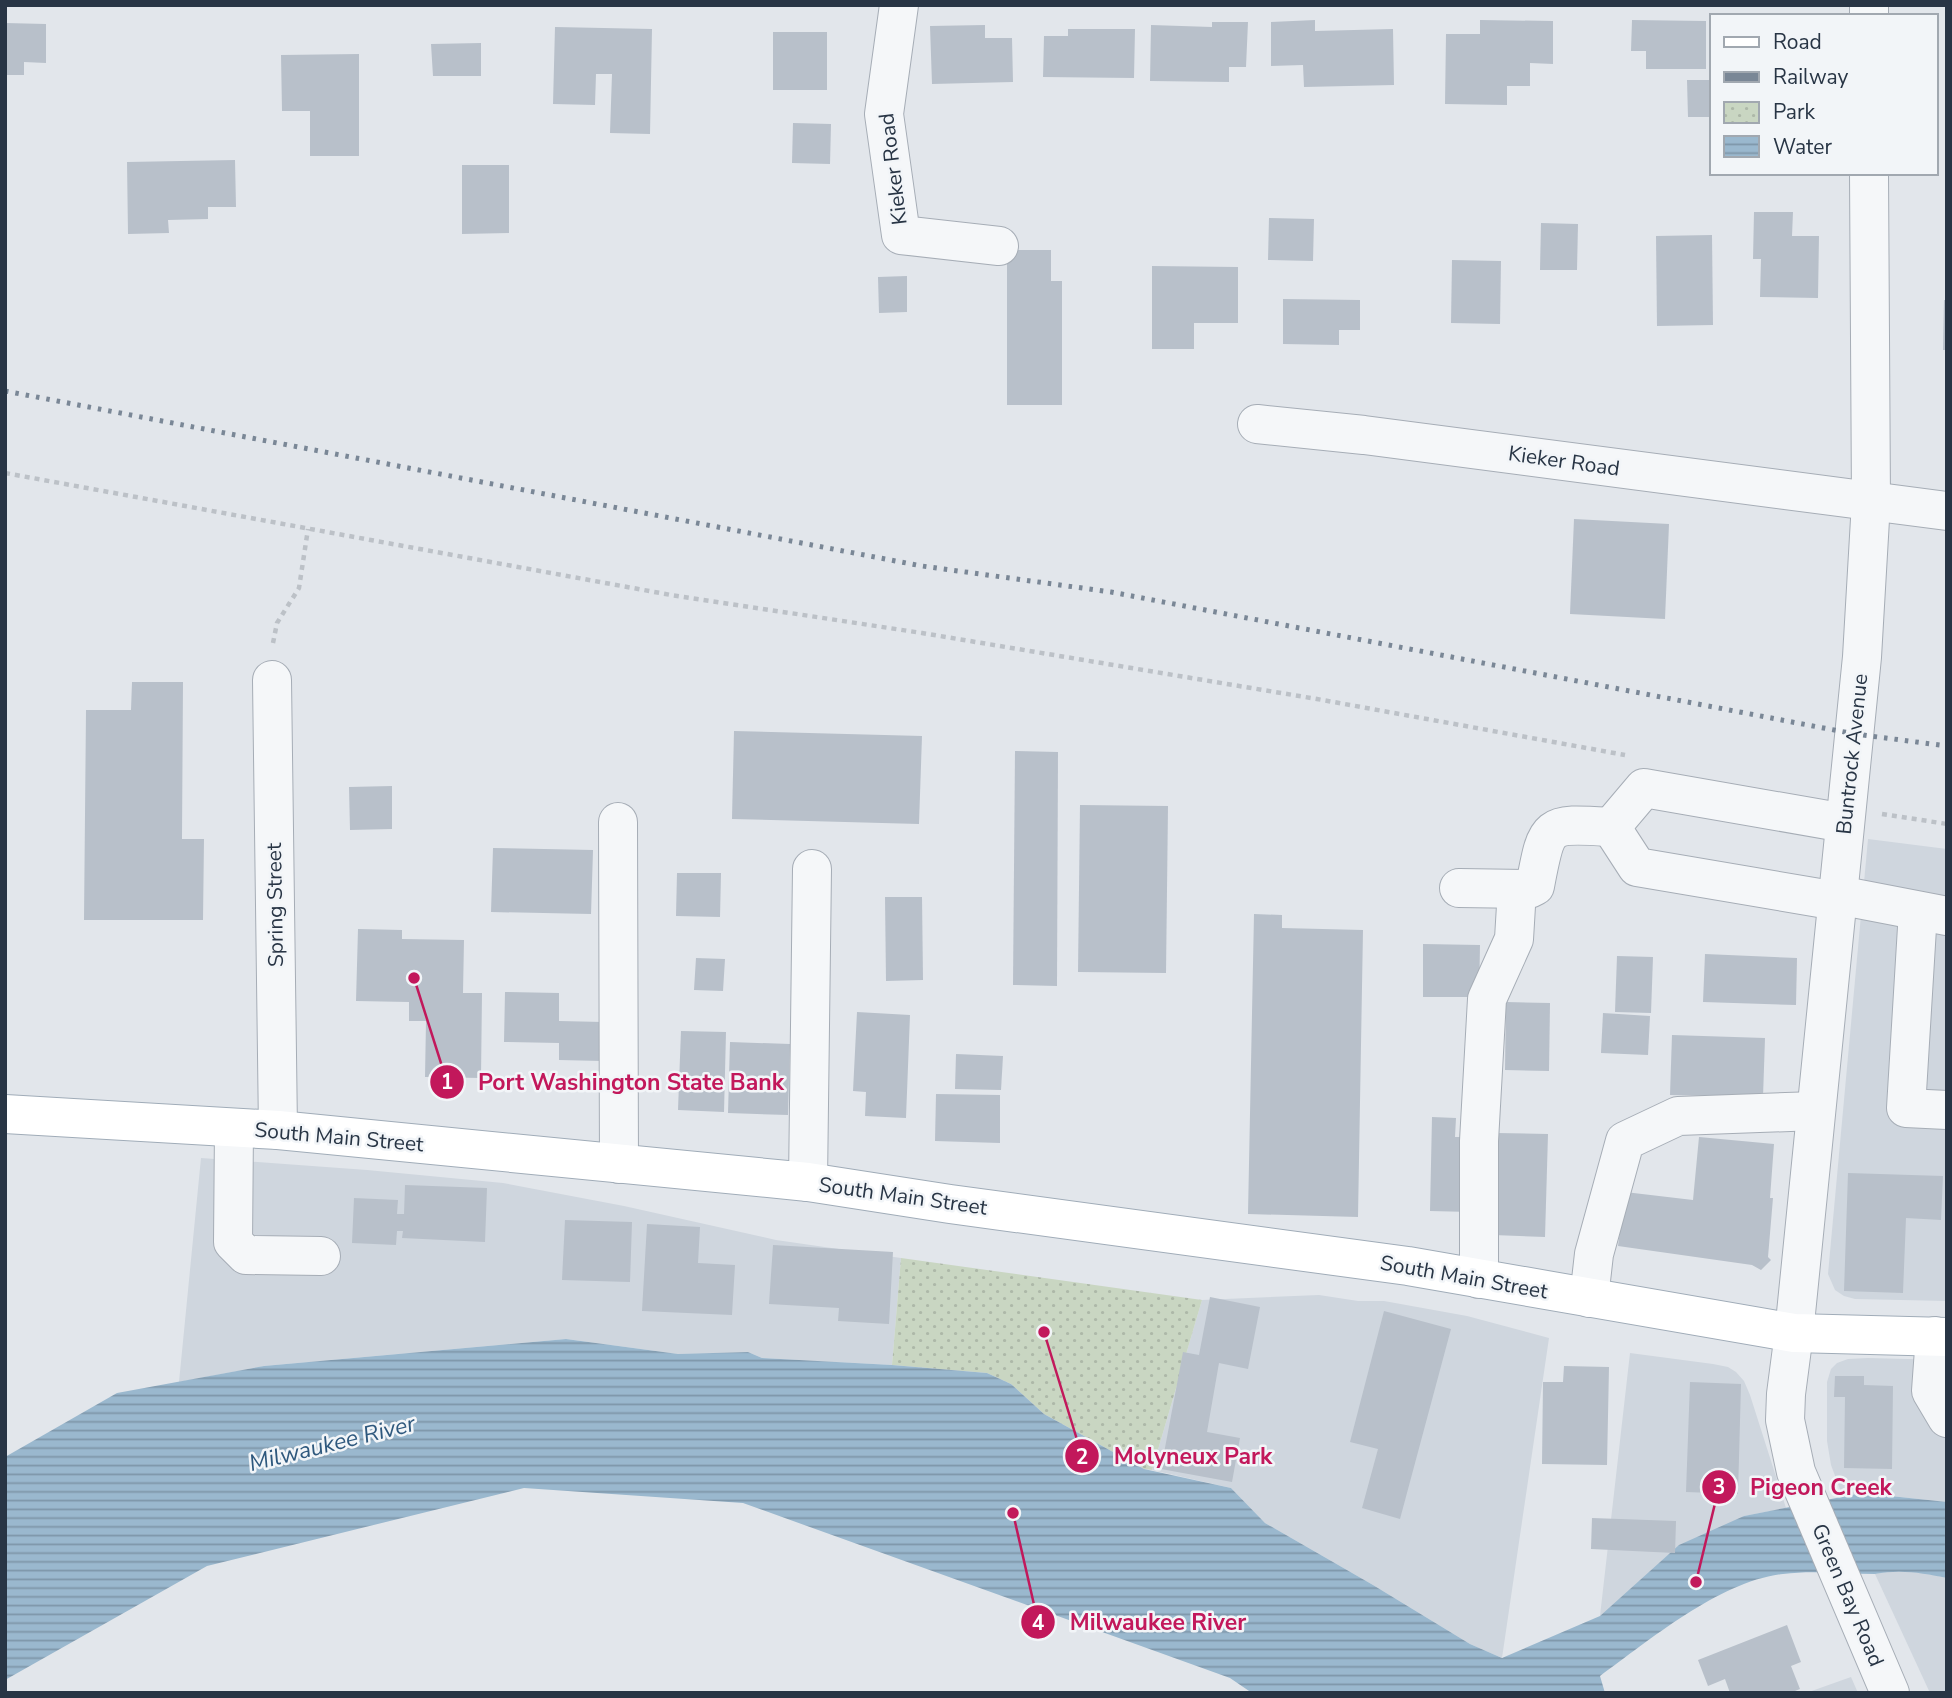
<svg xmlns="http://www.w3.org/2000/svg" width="1952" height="1698" font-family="'Nunito Sans',sans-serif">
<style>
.built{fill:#cfd6de}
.park{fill:url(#park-dots)}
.water{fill:url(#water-rules)}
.building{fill:#b8c0ca}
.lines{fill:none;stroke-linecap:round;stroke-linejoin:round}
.minor-casing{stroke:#a6adb6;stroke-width:40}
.major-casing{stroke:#a0acb8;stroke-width:40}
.path{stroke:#bcc1c7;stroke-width:4.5;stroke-dasharray:5 5;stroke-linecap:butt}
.minor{stroke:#f5f7f9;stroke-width:38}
.major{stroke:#fff;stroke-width:38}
.rail{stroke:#7a8796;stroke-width:5;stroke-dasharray:3.5 7;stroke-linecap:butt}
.labels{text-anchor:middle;stroke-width:5;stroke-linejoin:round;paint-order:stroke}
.street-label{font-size:21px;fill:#283545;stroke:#f2f5f8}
.water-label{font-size:23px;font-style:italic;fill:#2e587d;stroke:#f2f5f8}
.leader{fill:none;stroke:#c2185b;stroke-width:2.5}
.callout-dot{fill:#c2185b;stroke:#f2f5f8;stroke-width:2.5}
.mark-label{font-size:21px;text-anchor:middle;font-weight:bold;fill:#fff}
.callout-label{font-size:23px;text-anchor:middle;font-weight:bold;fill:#c2185b;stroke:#f2f5f8;stroke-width:5;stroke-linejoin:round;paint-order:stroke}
</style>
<defs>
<pattern id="park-dots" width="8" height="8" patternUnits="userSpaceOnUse" patternTransform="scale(1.75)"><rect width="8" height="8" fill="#c9d6c2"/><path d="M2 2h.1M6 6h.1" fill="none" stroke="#adb8a8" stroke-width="1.8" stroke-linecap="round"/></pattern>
<pattern id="water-rules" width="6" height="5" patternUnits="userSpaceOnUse" patternTransform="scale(1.75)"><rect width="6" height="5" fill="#9ab8ce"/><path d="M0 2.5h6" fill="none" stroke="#7e96a9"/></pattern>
</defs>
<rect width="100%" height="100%" fill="#e2e6eb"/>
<g class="built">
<polygon points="1868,839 1947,849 1947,1301 1855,1299 1844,1296 1835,1290 1828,1274"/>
<polygon points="201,1158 367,1170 503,1183 624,1206 776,1240 901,1258 892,1365 762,1358 748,1352 678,1354 566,1339 264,1366 179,1382"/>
<polygon points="1319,1295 1358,1301 1384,1301 1467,1316 1549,1338 1502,1658 1470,1644 1373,1585 1265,1523 1231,1488 1152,1470 1202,1300"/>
<polygon points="1630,1353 1713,1364 1728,1367 1736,1372 1744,1381 1750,1395 1786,1508 1744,1516 1600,1616"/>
<polygon points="1868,1358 1947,1360 1947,1502 1862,1493 1843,1497 1831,1465 1827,1441 1827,1382 1831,1369 1837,1363 1848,1359"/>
<polygon points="1890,1571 1919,1572 1947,1578 1947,1693 1930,1693 1875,1574"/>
<polygon points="1851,1677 1858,1693 1806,1693"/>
</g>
<polygon class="park" points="901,1258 1202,1300 1152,1470 1144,1469 1044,1414 1011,1384 987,1373 892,1365"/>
<path class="water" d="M566 1339 678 1354 748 1352 762 1358 892 1365 987 1373 1011 1384 1044 1414 1144 1469 1231 1488 1265 1523 1373 1585 1470 1644 1502 1658 1600 1616 1679 1545 1744 1516 1862 1493 1947 1502V1578C1923 1573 1900 1569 1875 1574 1845 1574 1813 1570 1783 1574 1720 1581 1650 1640 1600 1676L1605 1693H1252L1230 1678 743 1503 524 1488 207 1566 5 1680V1457L117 1393 264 1366Z"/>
<g class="building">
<polygon points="1315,20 1315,31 1393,29 1394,85 1304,87 1303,65 1271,66 1271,22"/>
<polygon points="1480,20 1553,21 1553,64 1530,63 1530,86 1507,86 1507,105 1445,104 1446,34 1480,34"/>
<polygon points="1632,20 1706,21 1706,69 1646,69 1646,51 1631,51"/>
<polygon points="1212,22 1248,22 1246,67 1229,67 1229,82 1150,81 1151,25 1212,27"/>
<polygon points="5,23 46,24 46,63 24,62 24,75 5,75"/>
<polygon points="985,25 985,38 1012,38 1013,82 932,84 930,26"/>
<polygon points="555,27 652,29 650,134 610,133 612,74 596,74 595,105 553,104"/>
<polygon points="1068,29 1135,29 1134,78 1043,77 1044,36 1068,36"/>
<rect x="773" y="32" width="54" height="58"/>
<polygon points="481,43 481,76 433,76 431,44"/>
<polygon points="359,54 359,156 310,156 310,111 282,111 281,55"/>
<polygon points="1687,80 1712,80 1712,117 1688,117"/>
<polygon points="793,123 831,124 830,164 792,163"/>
<polygon points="235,160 236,207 208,207 208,219 168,220 169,233 128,234 127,162"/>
<polygon points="462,165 509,165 509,233 462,234"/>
<polygon points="1754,212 1793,212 1792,236 1819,236 1818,298 1760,297 1761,259 1753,259"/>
<polygon points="1269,218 1314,219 1313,261 1268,260"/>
<polygon points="1541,223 1578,224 1577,270 1540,270"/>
<polygon points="1712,235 1713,325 1657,326 1656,236"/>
<polygon points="1007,250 1051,250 1051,281 1062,281 1062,405 1007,405"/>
<polygon points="1452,260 1501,261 1500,324 1451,323"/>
<polygon points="1152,266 1238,267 1238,323 1194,323 1194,349 1152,349"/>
<polygon points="907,276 907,312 879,313 878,277"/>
<polygon points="1283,299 1360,300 1360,330 1339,330 1339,345 1283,344"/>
<polygon points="1944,300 1947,300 1947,350 1943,350"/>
<polygon points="1574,519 1669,524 1665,619 1570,614"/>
<polygon points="132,682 183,682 182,839 204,839 203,920 84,920 86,710 131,710"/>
<polygon points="734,731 922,736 919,824 732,819"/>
<polygon points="1015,751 1058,752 1057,986 1013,985"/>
<polygon points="392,786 392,829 350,830 349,787"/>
<polygon points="1080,805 1168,806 1166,973 1078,972"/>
<polygon points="493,848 593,850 591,914 491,912"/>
<polygon points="677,873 721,873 720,917 676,916"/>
<polygon points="885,897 922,897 923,980 886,981"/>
<polygon points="1254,914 1282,915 1282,928 1363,930 1358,1217 1248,1214"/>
<polygon points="358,929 402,930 402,939 464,940 463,993 482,993 481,1078 425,1077 426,1021 409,1021 409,1002 356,1001"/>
<polygon points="1423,944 1480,945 1479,997 1423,997"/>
<polygon points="1705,954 1797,958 1796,1005 1703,1002"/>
<polygon points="1617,956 1653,957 1651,1013 1615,1012"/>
<polygon points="696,958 725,959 723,991 694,990"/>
<polygon points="505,992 559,993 559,1021 603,1022 602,1061 559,1060 559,1043 504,1042"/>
<polygon points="1506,1002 1550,1003 1549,1071 1505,1070"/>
<polygon points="857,1012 910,1015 906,1118 865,1116 866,1092 853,1091"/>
<polygon points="1603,1013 1650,1016 1648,1055 1601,1053"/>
<polygon points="681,1031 726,1032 724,1112 678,1110"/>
<polygon points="1672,1035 1765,1038 1763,1097 1670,1095"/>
<polygon points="730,1042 790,1044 788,1115 728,1113"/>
<polygon points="956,1054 1003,1056 1001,1090 955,1089"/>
<polygon points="936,1094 1000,1095 1000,1143 935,1141"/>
<polygon points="1432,1117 1456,1118 1455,1137 1473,1137 1471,1212 1430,1211"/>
<polygon points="1496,1133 1548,1134 1545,1237 1493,1235"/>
<polygon points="1699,1137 1774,1144 1770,1198 1773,1198 1768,1257 1771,1260 1761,1270 1752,1265 1618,1246 1625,1192 1693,1200"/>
<polygon points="1848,1173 1943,1176 1941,1220 1906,1218 1903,1293 1844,1291"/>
<polygon points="405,1185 487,1188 485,1242 402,1238 403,1231 397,1231 396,1245 352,1243 354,1198 398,1200 397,1214 404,1214"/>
<polygon points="565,1220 632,1222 630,1282 562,1280"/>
<polygon points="647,1224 700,1227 698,1263 735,1265 732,1315 642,1311"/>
<polygon points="773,1245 893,1252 889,1324 838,1321 839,1308 769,1304"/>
<polygon points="1210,1297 1260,1307 1248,1369 1219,1363 1207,1432 1240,1438 1232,1482 1161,1469 1183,1352 1199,1355"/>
<polygon points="1384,1311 1451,1329 1400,1519 1362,1508 1378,1449 1350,1442"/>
<polygon points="1564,1366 1609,1367 1607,1465 1542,1464 1543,1382 1563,1382"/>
<polygon points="1835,1376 1864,1376 1864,1385 1893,1386 1892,1469 1844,1468 1845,1397 1834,1397"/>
<polygon points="1690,1382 1741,1384 1738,1494 1686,1492"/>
<polygon points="1592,1518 1676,1521 1675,1553 1591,1549"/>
<polygon points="1787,1625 1801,1662 1791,1666 1800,1689 1790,1693 1730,1693 1725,1679 1708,1686 1698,1660"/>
</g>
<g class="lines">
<defs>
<g id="minor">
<polyline points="899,5 884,114 901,235 999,246"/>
<polyline points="1869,5 1869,16"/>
<polyline points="1869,173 1871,502 1862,657 1794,1333 1786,1394 1785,1420 1796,1472 1890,1693"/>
<polyline points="1257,424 1364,435 1947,511"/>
<polyline points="272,680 278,1130"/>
<polyline points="618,822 619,1164"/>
<polyline points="1611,827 1644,788 1845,823"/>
<polyline points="1611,827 1637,867 1837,901"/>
<path d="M1459 888 1529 889 1535 886C1547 822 1546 823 1611 827"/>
<polyline points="1838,895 1947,916"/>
<polyline points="1918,911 1906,1108 1947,1110"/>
<polyline points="234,1128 233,1242 246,1255 321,1256"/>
<polyline points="808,1182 812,869"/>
<polyline points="1479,1279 1479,1141 1487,999 1514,939 1517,889"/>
<polyline points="1589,1298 1594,1254 1625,1141 1678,1116 1816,1111"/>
<polyline points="1935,1336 1931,1391 1947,1418"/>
</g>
<polyline id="major" points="5,1114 278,1130 808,1182 950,1204 1408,1266 1794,1333 1947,1337"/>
</defs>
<use href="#minor" class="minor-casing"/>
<use href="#major" class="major-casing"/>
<g class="path">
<polyline points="5,473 671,595 922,633 1317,699 1625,755"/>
<polyline points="273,643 277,623 299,588 308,529"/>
<polyline points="1882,814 1947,824"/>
</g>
<use href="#minor" class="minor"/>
<use href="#major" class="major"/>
<polyline class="rail" points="5,391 922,566 1111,592 1855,734 1947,746"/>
</g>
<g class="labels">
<g class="street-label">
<text transform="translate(893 169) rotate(-97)" y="7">Kieker Road</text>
<text transform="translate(1564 461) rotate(8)" y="7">Kieker Road</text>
<text transform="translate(1852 754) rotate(-84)" y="7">Buntrock Avenue</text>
<text transform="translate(275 905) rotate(-91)" y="7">Spring Street</text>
<text transform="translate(339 1137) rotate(5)" y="7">South Main Street</text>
<text transform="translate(903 1196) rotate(8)" y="7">South Main Street</text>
<text transform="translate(1464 1277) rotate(10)" y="7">South Main Street</text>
<text transform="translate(1848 1595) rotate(67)" y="7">Green Bay Road</text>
</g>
<g class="water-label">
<text transform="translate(332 1443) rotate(-14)" y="8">Milwaukee River</text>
</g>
</g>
<path class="leader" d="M414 978L447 1082M1044 1332L1082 1456M1696 1582L1719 1487M1013 1513L1038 1622"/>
<g class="callout-dot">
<circle cx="414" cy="978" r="7"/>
<circle cx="1044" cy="1332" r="7"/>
<circle cx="1696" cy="1582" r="7"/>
<circle cx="1013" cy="1513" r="7"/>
<circle cx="447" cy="1082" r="18"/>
<circle cx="1082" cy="1456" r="18"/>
<circle cx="1719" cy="1487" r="18"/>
<circle cx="1038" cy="1622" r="18"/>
</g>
<g class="mark-label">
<text x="447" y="1089">1</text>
<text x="1082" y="1464">2</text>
<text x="1719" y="1494">3</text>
<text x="1038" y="1630">4</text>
</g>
<g class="callout-label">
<text x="631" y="1090">Port Washington State Bank</text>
<text x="1193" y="1464">Molyneux Park</text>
<text x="1821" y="1495">Pigeon Creek</text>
<text x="1158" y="1630">Milwaukee River</text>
</g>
<rect width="1952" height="1698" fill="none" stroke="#283545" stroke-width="14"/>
<rect x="1710" y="14" width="228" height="161" fill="#f2f5f8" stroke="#a1a8b0" stroke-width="2"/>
<rect x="1724" y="37" width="35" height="10" fill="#ffffff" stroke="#a1a8b0" stroke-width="2"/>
<text x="1773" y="49" font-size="21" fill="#283545">Road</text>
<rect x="1724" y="72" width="35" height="10" fill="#7a8796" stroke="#a1a8b0" stroke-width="2"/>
<text x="1773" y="84" font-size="21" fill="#283545">Railway</text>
<rect x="1724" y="102" width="35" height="21" fill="url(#park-dots)" stroke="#a1a8b0" stroke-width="2"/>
<text x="1773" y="119" font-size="21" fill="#283545">Park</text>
<rect x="1724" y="136" width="35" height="21" fill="url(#water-rules)" stroke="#a1a8b0" stroke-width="2"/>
<text x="1773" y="154" font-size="21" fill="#283545">Water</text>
</svg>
